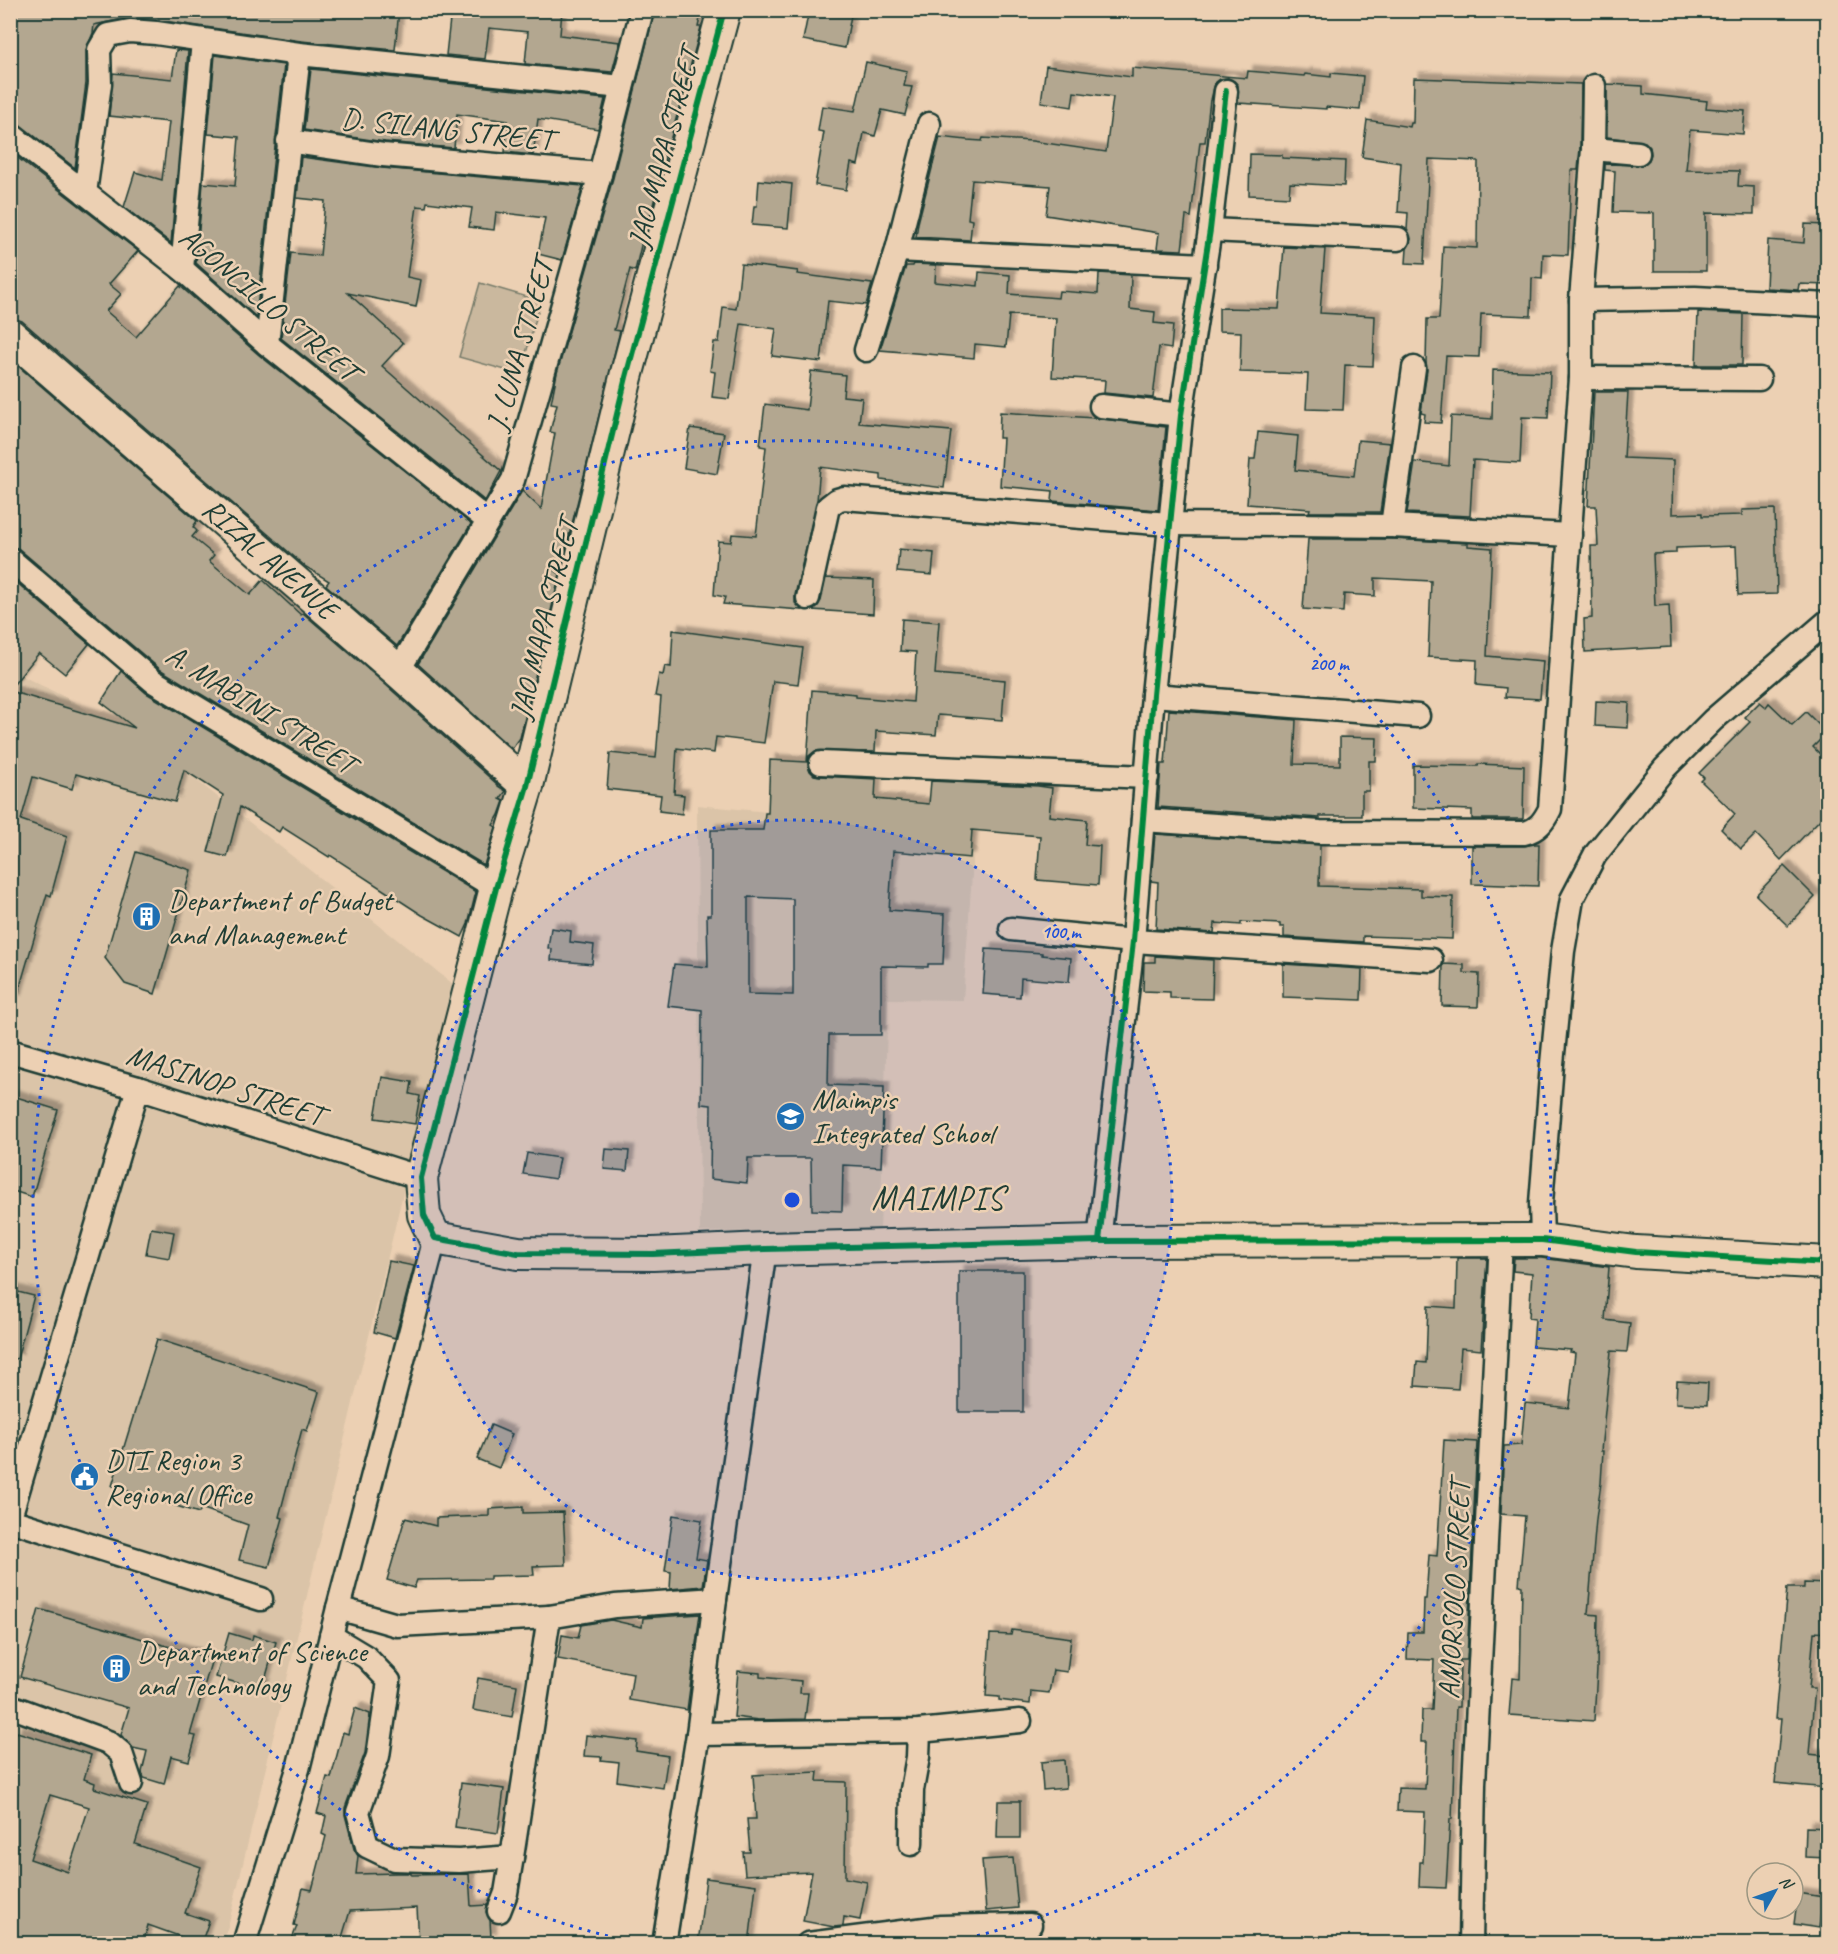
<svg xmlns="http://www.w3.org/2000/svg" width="1838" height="1954" font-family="Caveat,sans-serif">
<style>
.built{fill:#dbc4a8}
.green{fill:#cab89e;stroke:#747a69;stroke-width:1.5}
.building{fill:#b3a790;stroke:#1f3d34;stroke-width:1.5;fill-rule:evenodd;filter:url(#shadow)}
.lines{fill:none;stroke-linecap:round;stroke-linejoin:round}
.street-casing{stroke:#1f3d34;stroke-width:27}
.secondary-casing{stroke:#1f3d34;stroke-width:36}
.street{stroke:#ecd0b3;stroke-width:22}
.secondary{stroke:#ecd0b3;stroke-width:32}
.cycleway-casing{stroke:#ecd0b3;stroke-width:10}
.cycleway{stroke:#00873e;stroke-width:6}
.ring{fill:none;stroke:#1d4ed8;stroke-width:3;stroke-dasharray:3 6}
.labels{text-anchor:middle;stroke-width:5;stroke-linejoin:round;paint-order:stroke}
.street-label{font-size:30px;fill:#1f3d34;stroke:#ecd0b3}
.poi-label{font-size:30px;fill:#1f3d34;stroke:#ecd0b3;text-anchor:start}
.quarter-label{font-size:33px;letter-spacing:1.5px;fill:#1f3d34;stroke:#ecd0b3}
.centre{fill:#1d4ed8;stroke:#ecd0b3;stroke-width:3}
.ring-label{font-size:18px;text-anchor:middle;font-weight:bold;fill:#1d4ed8;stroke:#ecd0b3;stroke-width:5;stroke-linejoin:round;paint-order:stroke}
</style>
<defs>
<filter id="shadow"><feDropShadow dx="5.5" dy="-5.5" stdDeviation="1.5" flood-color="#0004"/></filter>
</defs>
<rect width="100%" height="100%" fill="#ecd0b3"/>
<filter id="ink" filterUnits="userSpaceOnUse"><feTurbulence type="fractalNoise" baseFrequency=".0167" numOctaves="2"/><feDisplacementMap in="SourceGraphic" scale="12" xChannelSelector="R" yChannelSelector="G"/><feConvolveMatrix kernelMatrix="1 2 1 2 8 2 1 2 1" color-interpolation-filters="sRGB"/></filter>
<g filter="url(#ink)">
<g class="built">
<polygon points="10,670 71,700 194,778 453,984 224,1943 11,1943"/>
<polygon points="697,805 975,832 963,1000 888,999 880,1231 700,1232"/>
</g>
<polygon class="green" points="480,283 541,301 520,374 459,357"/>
<g class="building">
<polygon points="10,10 399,10 395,50 301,41 157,20 128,18 94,25 93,33 86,50 86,83 75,168 18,123 10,121"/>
<polygon points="451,10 562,10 560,35 620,42 612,72 525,64 528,32 489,28 485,59 446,55"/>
<polygon points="655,10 702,10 698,27 701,27 670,141 669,141 649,221 647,220 635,271 630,269 614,330 620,331 564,556 553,569 560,574 520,738 512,749 418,664 522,491 541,509 555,433 550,432 557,404 551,403 557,373 613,178"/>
<polygon points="809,10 852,10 845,48 803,40"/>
<polygon points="176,50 188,51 171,243 124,207 135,172 162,180 169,122 109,116 113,73 172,79"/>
<polygon points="215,55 284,65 256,317 196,263 203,183 235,186 239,137 208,134"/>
<polygon points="866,62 907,71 904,86 912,87 905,115 882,110 875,136 864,133 858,165 851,163 846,190 815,185 824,132 818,131 822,106 855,111"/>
<polygon points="1046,66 1132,77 1132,68 1247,78 1248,71 1304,76 1305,74 1331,77 1331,73 1363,76 1360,110 1326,107 1326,109 1238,103 1238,85 1234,81 1228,78 1220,79 1215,83 1211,100 1210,100 1205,142 1200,142 1191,217 1186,216 1182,250 1157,249 1159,233 1046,215 1050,186 972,180 968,219 972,220 970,240 916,237 918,223 940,137 967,140 982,141 983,138 1032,141 1106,152 1113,97 1074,92 1072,107 1041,102"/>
<polygon points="311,69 605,99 598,129 538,119 533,155 505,152 508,121 457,114 454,148 385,142 304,130"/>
<polygon points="1414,78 1581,84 1580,148 1578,170 1571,170 1568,255 1543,254 1542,279 1532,278 1531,316 1481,314 1479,357 1446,356 1441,423 1424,422 1425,414 1421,413 1427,370 1426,362 1427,319 1439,319 1443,246 1477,248 1478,161 1429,159 1424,264 1406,263 1407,249 1411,239 1407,230 1408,213 1398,212 1401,163 1362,157 1367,120 1410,127 1411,123 1413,123"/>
<polygon points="1607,84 1643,86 1643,94 1707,101 1706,108 1745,111 1743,134 1690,130 1686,170 1739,171 1738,186 1754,187 1754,214 1706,213 1706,271 1654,271 1654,213 1613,212 1615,171 1605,170 1605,164 1643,165 1649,160 1651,154 1650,147 1645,142 1607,137"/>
<polygon points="10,152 138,251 109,284 121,294 106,311 136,337 180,286 259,355 471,524 397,646 326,585 329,581 306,567 22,321 10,317"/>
<polygon points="1250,154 1282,155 1282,158 1345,161 1344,186 1290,183 1289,197 1249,195"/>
<polygon points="301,157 382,168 583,186 562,260 538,254 545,218 496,212 494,230 469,227 472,208 427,202 426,207 417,206 407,277 421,280 416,307 348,293 403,343 382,366 501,471 485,501 281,338 291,253 320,256 325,201 297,198"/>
<polygon points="759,180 792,184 788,228 752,225 754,206 757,206"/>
<polygon points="1805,224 1825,225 1825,234 1827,234 1827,285 1799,284 1798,290 1766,288 1768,240 1804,243"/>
<polygon points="1284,247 1325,249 1320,313 1375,316 1373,366 1345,365 1343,410 1306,409 1308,374 1240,372 1241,332 1219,331 1219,308 1279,309"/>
<polygon points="741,264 798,271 797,274 872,284 866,305 828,301 821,362 772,356 776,329 741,324 729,399 712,397 715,372 710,371 714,342 719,342 723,307 736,309"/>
<polygon points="914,264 936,265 935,282 978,286 979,272 1010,275 1009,294 1058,298 1059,291 1098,294 1099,273 1131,275 1130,309 1155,312 1154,323 1173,325 1171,349 1159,347 1153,398 1104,393 1105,380 1052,377 1056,318 1009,315 1006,347 975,344 974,358 880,350 906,266 913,266"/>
<polygon points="1698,312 1743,314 1742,365 1696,365"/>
<polygon points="10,359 197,521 193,527 197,531 192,537 214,555 209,561 250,595 263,580 301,615 303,613 386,685 498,785 498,786 506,791 500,799 504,801 499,815 493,825 496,827 484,865 161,670 19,549 10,546"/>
<polygon points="1493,370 1550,372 1548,418 1522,417 1520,463 1473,460 1470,516 1407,513 1415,462 1449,466 1451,416 1492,419"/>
<polygon points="811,371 845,375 843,396 862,398 859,423 951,431 944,488 881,480 881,475 820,467 817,501 795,595 795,603 802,610 723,604 725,597 714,595 718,541 731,542 732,534 756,536 766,447 760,446 765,404 807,410"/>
<polygon points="1594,392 1628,392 1624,458 1673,460 1672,514 1702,513 1702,516 1742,515 1742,510 1775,509 1777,594 1738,595 1736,546 1676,548 1676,553 1653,554 1655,606 1669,605 1671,647 1585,652 1584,619 1592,618 1591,546 1598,546 1596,506 1588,506"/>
<polygon points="1000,412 1095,418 1166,427 1158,510 1052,501 1053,491 1000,486 1003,438 999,438"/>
<polygon points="690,428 724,433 717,474 684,468"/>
<polygon points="1258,432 1298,436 1295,470 1354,476 1358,440 1390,443 1380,512 1309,512 1310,509 1247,504 1250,459 1255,459"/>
<polygon points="1308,539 1392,539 1468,543 1468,546 1492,548 1487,656 1543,661 1540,699 1505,697 1506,688 1476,685 1477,660 1428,657 1431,581 1375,578 1375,596 1344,594 1343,612 1303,609"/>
<polygon points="899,549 934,553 932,575 897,572"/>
<polygon points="10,577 89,644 65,674 39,653 10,689"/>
<polygon points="826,578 874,580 873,614 813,610 821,601"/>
<path d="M902 619 939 622 935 674 1005 680 1002 720 938 715 936 735 876 731 875 752 815 751 809 756 808 763 809 770 814 775 820 776 876 779 875 799 929 804 931 781 1038 786 1052 788 1049 816 1087 820 1085 845 1100 846 1098 885 1037 880 1040 836 972 830 970 858 893 851 889 910 945 914 943 964H928V967L881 966V1035H829L828 1085 884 1087 881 1167 843 1165 842 1211 812 1210 811 1158H748L747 1183 710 1179 711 1105 701 1104 702 1010 668 1006 674 964 708 967 707 915H711V830H763L765 813H768L770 760 807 762 812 690 856 694V697L913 702 916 652 900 651ZM748 897 793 899V995L748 994Z"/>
<polygon points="673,630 803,648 798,684 773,681 764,743 716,737 714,753 677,748 674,794 684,795 682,814 659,811 661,795 607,789 610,753 656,758 661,697 655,696 659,674 663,675 665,666 671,667"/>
<polygon points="121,671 146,693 476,892 468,924 462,937 422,915 330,855 329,857 282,827 279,832 240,807 227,857 208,852 223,795 184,770 175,802 76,774 72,789 33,777 21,820 67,836 51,896 47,894 16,1000 10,999 10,691 135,728 101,702"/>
<polygon points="1596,701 1629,703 1628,728 1595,726"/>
<polygon points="1760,702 1766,707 1769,703 1792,725 1806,712 1827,733 1813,747 1827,761 1827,812 1781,860 1756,834 1741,849 1721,829 1735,814 1701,781 1704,778 1699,773 1750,722 1745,717"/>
<polygon points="1169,710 1296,720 1294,764 1340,765 1340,737 1377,738 1376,761 1369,761 1369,791 1362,791 1362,816 1320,816 1320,818 1158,807 1161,764 1165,764"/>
<polygon points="1478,764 1524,766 1523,819 1472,819 1472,810 1413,808 1413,765 1478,766"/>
<polygon points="1155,834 1320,845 1319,886 1421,889 1421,896 1453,897 1452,939 1363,936 1363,942 1284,937 1284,927 1280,927 1280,924 1241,922 1241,925 1215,923 1214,933 1156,929 1158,882 1151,881"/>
<polygon points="1535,844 1539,844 1538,886 1472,884 1472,846 1524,846"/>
<polygon points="136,852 191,870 155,994 125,984 105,958"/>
<polygon points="1784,866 1815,897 1788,926 1756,895"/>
<polygon points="551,928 571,931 570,942 594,945 592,964 551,960 552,949 548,948"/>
<polygon points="986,949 1042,953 1042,955 1071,958 1069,982 1021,978 1020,997 983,994"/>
<polygon points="1155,956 1213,960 1212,999 1170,998 1170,992 1143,991 1144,962 1155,962"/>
<polygon points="1283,964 1362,969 1361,1000 1283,997"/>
<polygon points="1443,964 1464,965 1464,973 1479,974 1478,1007 1442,1006"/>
<polygon points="382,1077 412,1082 410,1094 420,1096 415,1124 375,1118"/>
<polygon points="10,1095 58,1110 32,1197 10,1190"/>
<polygon points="606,1149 629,1151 627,1171 604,1169"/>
<polygon points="527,1153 559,1158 555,1179 523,1174"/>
<polygon points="151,1228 174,1232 169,1258 146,1254"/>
<polygon points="1457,1258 1487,1258 1481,1350 1461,1348 1458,1389 1415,1386 1417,1362 1426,1363 1428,1306 1456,1308"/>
<polygon points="1514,1258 1541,1258 1609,1267 1605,1320 1630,1323 1627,1352 1611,1351 1601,1451 1603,1451 1601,1483 1596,1519 1588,1614 1598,1615 1597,1669 1594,1721 1509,1715 1512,1678 1520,1679 1522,1586 1519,1585 1525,1516 1501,1514 1504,1446 1521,1445 1525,1403 1569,1408 1575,1353 1570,1352 1571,1350 1533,1347 1535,1319 1529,1318 1532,1273 1513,1271"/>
<polygon points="389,1261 414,1266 395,1338 374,1332"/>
<rect x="959" y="1271" width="64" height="141"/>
<polygon points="10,1290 34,1296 17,1359 10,1358"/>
<polygon points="157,1339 319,1392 307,1431 302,1429 279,1517 283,1518 269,1567 239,1560 248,1525 201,1508 199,1513 112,1486"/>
<polygon points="1677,1381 1708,1383 1707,1405 1676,1403"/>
<polygon points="491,1425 512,1434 499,1468 477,1459"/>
<polygon points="1444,1440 1477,1442 1467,1660 1460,1660 1459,1707 1456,1707 1452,1819 1450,1819 1446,1888 1419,1887 1420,1862 1423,1862 1425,1812 1397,1811 1398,1788 1425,1789 1427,1742 1421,1742 1422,1710 1432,1710 1434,1660 1407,1659 1408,1632 1423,1632 1424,1599 1426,1599 1429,1555 1437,1556"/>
<polygon points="523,1507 523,1513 563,1512 566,1565 533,1566 534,1575 490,1576 490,1579 417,1580 414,1588 387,1580 405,1518 436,1526 436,1518 489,1516 489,1509"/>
<polygon points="673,1515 702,1520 696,1558 707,1560 703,1586 670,1589 671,1572 665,1571"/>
<polygon points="1804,1583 1827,1584 1827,1633 1814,1632 1809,1688 1815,1688 1809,1754 1827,1756 1827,1788 1775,1783 1781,1719 1775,1719 1787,1588 1804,1588"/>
<polygon points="39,1609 212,1659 190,1735 196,1736 189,1761 171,1756 164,1784 144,1778 142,1772 147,1751 133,1748 121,1735 129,1708 20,1677"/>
<polygon points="700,1614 687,1710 629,1700 633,1673 558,1659 562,1635 578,1638 581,1625 611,1620 642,1627 643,1618"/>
<polygon points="1012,1630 1071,1638 1067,1672 1053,1670 1049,1693 1031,1691 1030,1704 999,1700 999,1697 986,1696 990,1634 1011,1635"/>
<polygon points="229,1633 252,1640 253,1635 276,1642 262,1690 216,1677"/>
<polygon points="738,1671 760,1673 760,1677 801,1681 800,1693 808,1693 805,1719 759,1720 734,1717"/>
<polygon points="478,1678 517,1685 512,1717 473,1710"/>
<polygon points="355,1708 370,1714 365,1753 345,1808 345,1815 354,1849 358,1856 356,1874 397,1873 411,1873 411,1875 469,1874 471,1906 487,1905 486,1912 490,1920 491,1938 419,1942 417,1908 350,1911 340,1944 295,1944 296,1940 292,1939 297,1926 294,1925 303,1888 312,1890 326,1836 322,1834 326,1816 317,1813 327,1777 331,1778 343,1732 348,1734"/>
<path d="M17 1732 91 1755 84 1779 95 1783 94 1788 147 1805 135 1844 201 1867 185 1913 209 1921 201 1944 148 1925 143 1944H10V1754ZM50 1795 89 1807 68 1872 30 1859Z"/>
<polygon points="586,1735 637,1741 636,1751 668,1756 663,1788 617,1781 619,1762 601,1760 602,1757 584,1756"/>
<polygon points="1064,1760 1066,1788 1043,1790 1041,1762"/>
<polygon points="818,1772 817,1781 846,1782 845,1878 867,1882 860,1920 844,1917 843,1926 834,1927 803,1921 812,1872 745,1875 743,1852 750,1852 747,1819 756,1819 753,1775"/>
<polygon points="461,1783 504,1789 498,1833 455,1827"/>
<polygon points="998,1801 1020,1801 1020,1838 997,1838"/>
<polygon points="1806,1827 1827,1828 1827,1858 1805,1857"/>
<polygon points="1013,1858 1018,1908 986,1911 982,1860"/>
<polygon points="706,1878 756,1885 749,1944 698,1944"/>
<polygon points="1798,1893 1823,1897 1819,1928 1794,1924"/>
</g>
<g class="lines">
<defs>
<g id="street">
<polyline points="10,134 182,269 267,344 488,521"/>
<polyline points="288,141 383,155 600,174"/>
<polyline points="1593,149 1638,153"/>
<polyline points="85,193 100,84 99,50 108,35 130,31 156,33 299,54 622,87"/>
<polyline points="1210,230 1398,239"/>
<polyline points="897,250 1205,265"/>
<polyline points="182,269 203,41"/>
<polyline points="1581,300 1695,298 1828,305"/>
<polyline points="267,344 299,54"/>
<polyline points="866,350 897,250 929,124"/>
<polyline points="1581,378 1759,379"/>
<polyline points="1101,406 1181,415"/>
<polyline points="1392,526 1414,368"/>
<polyline points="10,559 153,681 496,888"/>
<polyline points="808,598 828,507 837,500 844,498 1169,524 1392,526 1570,535"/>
<polyline points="398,671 513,480 600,174 642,10"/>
<polyline points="1153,695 1418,716"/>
<polyline points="821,763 1147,777"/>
<path d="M1143 820 1320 832 1524 833C1538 830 1544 821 1550 809L1581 378V300L1593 149 1594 86"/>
<polyline points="1011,929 1133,941 1431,960"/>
<polyline points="10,1051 138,1088 421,1178"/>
<polyline points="1542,1240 1541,1203 1552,1064 1563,951 1572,899 1595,855 1665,768 1713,720 1828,621"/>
<polyline points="1099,1241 1133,941 1153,695 1181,415 1210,230 1226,91"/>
<polyline points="10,1517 138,1088"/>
<polyline points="10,1520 261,1599"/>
<polyline points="338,1608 397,1625 549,1617"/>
<polyline points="331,1636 366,1657 389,1681 378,1756 358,1812 367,1846 394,1859 459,1861 512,1857"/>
<polyline points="10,1706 108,1742 121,1753 131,1783"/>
<polyline points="698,1734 919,1731 1020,1721"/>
<polyline points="911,1844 912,1790 918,1757 919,1731"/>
<polyline points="499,1911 506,1893 512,1857 549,1617 615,1606 715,1599"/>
<polyline points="244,1944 298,1769 338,1608 435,1238"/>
<polyline points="664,1944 698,1734 715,1599 765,1249"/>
<polyline points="808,1944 941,1927 1030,1925"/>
<polyline points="1471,1944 1474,1784 1501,1240"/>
</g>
<g id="secondary">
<polyline points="724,10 626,377 527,786 496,888 421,1178 424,1215 435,1238 518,1253 653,1254 765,1249 1099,1241 1542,1240 1636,1252 1828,1263"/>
<polyline points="10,335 398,671 527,786"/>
</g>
</defs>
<use href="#street" class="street-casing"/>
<use href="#secondary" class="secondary-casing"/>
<use href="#street" class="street"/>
<use href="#secondary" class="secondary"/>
<defs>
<g id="cycleway">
<polyline points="724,10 626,377 527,786 496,888 421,1178 424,1215 435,1238 518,1253 653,1254 765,1249 1099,1241 1542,1240 1636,1252 1828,1263"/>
<polyline points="1099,1241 1133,941 1153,695 1181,415 1210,230 1226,91"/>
</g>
</defs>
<use href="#cycleway" class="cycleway-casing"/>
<use href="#cycleway" class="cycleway"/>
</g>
</g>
<circle cx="792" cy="1200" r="380" fill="#1d4ed8" fill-opacity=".12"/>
<g class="ring">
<circle cx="792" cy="1200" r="380"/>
<path d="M634 1942A759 759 0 1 1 950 1942"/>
</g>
<defs>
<symbol id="building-disc" viewBox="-11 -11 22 22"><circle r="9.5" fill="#1f6fb2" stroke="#ecd0b3"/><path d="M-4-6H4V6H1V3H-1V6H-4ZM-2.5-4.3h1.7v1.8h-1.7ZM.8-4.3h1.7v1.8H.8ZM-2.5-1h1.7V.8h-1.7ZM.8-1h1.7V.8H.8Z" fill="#fff"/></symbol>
<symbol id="school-disc" viewBox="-11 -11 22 22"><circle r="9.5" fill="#1f6fb2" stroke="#ecd0b3"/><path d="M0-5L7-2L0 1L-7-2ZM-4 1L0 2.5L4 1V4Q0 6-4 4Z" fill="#fff"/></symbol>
<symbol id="civic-disc" viewBox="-11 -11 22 22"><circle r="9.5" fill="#1f6fb2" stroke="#ecd0b3"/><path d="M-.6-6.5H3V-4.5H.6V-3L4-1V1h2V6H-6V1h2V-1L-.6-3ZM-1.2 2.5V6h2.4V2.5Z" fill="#fff"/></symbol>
</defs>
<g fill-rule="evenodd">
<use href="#building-disc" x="130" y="900" width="33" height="33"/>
<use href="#school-disc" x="774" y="1100" width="33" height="33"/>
<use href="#civic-disc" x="68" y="1460" width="33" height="33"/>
<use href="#building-disc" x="100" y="1652" width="33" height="33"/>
</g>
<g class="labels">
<g class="street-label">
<text transform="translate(447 129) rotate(6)" y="10">D. SILANG STREET</text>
<text transform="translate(664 148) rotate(-75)" y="10">JAO MAPA STREET</text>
<text transform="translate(269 304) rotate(40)" y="10">AGONCILLO STREET</text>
<text transform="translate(520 345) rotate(-74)" y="10">J. LUNA STREET</text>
<text transform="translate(270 559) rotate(41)" y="10">RIZAL AVENUE</text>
<text transform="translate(544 619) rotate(-76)" y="10">JAO MAPA STREET</text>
<text transform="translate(261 709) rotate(32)" y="10">A. MABINI STREET</text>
<text transform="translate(225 1085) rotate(18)" y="10">MASINOP STREET</text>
<text transform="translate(1454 1590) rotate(-87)" y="10">AMORSOLO STREET</text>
</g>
<g class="poi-label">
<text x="168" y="910">Department of Budget<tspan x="168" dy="34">and Management</tspan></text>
<text x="812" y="1109">Maimpis<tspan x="812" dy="34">Integrated School</tspan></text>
<text x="105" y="1470">DTI Region 3<tspan x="105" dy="34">Regional Office</tspan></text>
<text x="137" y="1661">Department of Science<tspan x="137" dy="34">and Technology</tspan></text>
</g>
<g class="quarter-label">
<text x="938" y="1209">MAIMPIS</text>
</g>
</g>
<circle cx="792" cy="1200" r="9" class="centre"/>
<g class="ring-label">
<text x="1329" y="670">200 m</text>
<text x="1061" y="938">100 m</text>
</g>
<rect width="1838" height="1954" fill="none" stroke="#ecd0b3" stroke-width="36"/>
<rect x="18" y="18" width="1802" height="1918" fill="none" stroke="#1f3d34" stroke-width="2" filter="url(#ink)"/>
<g transform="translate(1775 1891) rotate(50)"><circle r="28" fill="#ecd0b3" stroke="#9a9580" stroke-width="1.5"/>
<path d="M0-4.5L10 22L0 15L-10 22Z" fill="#1f6fb2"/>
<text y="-9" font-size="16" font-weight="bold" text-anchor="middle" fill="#1f3d34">N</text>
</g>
</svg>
